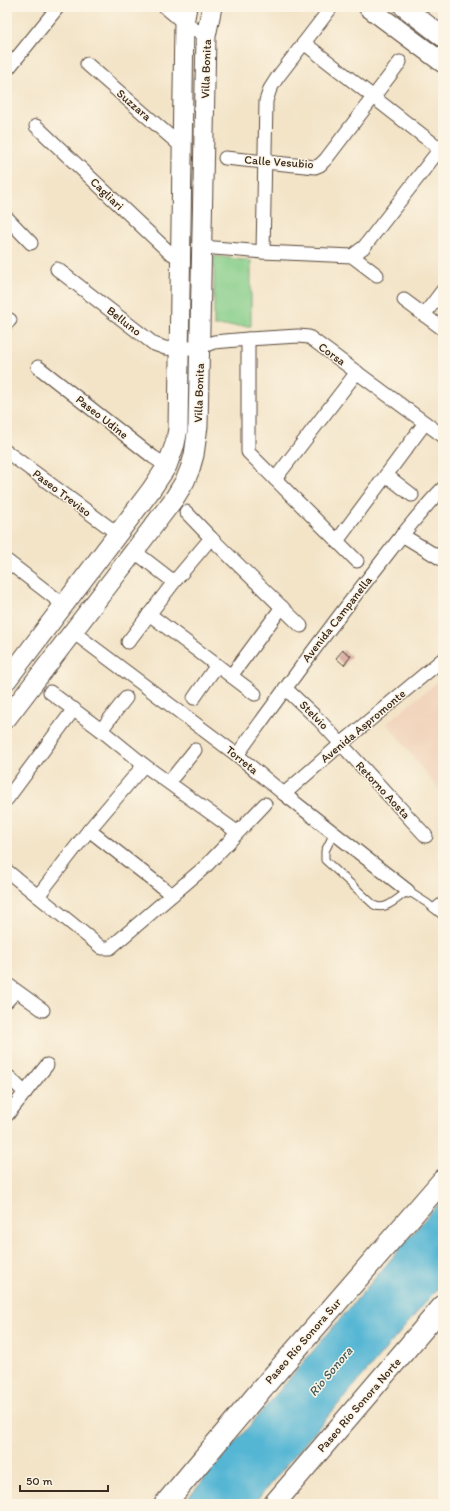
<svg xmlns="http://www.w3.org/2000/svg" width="450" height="1511" font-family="Itim,sans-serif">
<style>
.built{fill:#f2d5bd}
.green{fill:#83cc88;stroke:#5f7b53}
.water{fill:#55b6d4;stroke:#487079}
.building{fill:#d3a096}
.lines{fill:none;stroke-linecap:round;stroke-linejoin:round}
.lane-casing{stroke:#574638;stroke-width:9}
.street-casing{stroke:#574638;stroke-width:15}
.secondary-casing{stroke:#574638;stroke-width:21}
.primary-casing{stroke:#574638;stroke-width:23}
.lane{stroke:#fff;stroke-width:7}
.street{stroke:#fff;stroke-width:13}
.secondary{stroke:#fff;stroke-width:19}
.primary{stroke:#fff;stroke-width:21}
.labels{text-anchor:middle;stroke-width:3;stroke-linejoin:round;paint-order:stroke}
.street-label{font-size:12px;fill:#3b2a1e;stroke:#fcf5e5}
.water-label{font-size:13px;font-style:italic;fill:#445b5e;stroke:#fcf5e5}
</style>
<rect width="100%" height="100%" fill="#fcf5e5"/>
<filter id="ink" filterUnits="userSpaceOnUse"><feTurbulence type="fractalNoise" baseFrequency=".025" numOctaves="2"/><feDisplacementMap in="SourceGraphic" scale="8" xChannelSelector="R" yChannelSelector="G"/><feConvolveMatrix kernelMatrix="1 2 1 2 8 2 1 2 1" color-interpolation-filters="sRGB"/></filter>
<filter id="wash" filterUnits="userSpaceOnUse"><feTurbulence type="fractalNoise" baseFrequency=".012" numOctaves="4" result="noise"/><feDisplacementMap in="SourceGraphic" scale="16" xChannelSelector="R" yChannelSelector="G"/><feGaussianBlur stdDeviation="0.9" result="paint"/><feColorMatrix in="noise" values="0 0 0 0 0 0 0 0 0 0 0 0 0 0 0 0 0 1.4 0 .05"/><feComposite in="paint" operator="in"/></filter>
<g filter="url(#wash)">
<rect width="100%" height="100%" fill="#f3e4c8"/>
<polygon class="built" points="443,677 443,795 387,723"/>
<polygon class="green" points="214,256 251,261 251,326 214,326"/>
<polygon class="water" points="443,1198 443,1282 253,1504 183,1504"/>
<g id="blocks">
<polygon class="building" points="343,650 351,656 344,665 336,658"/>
</g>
</g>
<g filter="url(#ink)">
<use href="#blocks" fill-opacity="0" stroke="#574638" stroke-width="1"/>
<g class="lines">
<defs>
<g id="lane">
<path d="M334 833 325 851V860L374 905C385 912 399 897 408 891L427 903 443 916"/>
<polyline points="433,908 443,900"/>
</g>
<g id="street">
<polyline points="165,7 184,23 206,36"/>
<polyline points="304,43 440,149"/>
<polyline points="87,64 181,146"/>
<polyline points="7,70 58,7"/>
<polyline points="36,126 169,252 181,259"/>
<polyline points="225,158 315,167 320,165 326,159 400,62"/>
<polyline points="7,218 31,243"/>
<polyline points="202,247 263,252 352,256 377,275"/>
<polyline points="263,252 266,101 270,89 277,78 330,9"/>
<polyline points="352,256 364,247 443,145"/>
<polyline points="57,269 154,344 165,348 178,349 201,347 214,342 248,339 298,336 309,337 443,436"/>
<polyline points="404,300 443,329"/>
<polyline points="424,315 443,290"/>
<polyline points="7,323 10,320"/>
<polyline points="248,339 248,452 357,561"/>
<polyline points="38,367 153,457 167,466"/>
<polyline points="7,452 118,534"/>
<polyline points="386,475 412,495"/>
<polyline points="275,479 357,372"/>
<polyline points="186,512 211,538 301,626"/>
<polyline points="402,535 443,560"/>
<polyline points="337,541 425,423"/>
<polyline points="134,551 174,582"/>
<polyline points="7,561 64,605"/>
<polyline points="149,614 255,694"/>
<polyline points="73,632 237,755 284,794 408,891"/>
<polyline points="128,642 174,582 211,538"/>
<polyline points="231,676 282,607"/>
<polyline points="285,688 319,720 426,836"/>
<polyline points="50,692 101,730 144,765 237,832"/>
<polyline points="194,698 217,665"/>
<polyline points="101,730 126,698"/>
<path d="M237 755C282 693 327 630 375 570 397 542 418 513 443 488"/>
<polyline points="169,782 195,750"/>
<polyline points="284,794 341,744 443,659"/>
<polyline points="7,799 74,709"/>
<polyline points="89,830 172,895"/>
<polyline points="7,871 102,948 110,948 206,866 265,804"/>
<polyline points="38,896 89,830 144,765"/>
<polyline points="7,984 43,1010"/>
<polyline points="7,1001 16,991"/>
<polyline points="9,1077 25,1093"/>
<polyline points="7,1115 47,1065"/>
</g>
<g id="secondary">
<polyline points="368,7 443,63"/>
<polyline points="404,7 443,37"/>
<polyline points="7,680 151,490 167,466 175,444 178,429 184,23 187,7"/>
<polyline points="7,718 174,499 185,481 190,469 194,455 198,426 206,36 212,7"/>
</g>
<g id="primary">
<polyline points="165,1504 260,1391 443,1180"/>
<polyline points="274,1504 443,1306"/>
</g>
</defs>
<use href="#lane" class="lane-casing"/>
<use href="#street" class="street-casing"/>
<use href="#secondary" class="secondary-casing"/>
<use href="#primary" class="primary-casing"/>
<use href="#lane" class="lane"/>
<use href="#street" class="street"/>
<use href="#secondary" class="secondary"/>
<use href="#primary" class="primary"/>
</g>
</g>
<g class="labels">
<g class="street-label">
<text transform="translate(206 69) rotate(-88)" y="4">Villa Bonita</text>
<text transform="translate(134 105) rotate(41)" y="4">Suzzara</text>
<text transform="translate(279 162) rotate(4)" y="4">Calle Vesubio</text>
<text transform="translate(107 194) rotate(44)" y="4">Cagliari</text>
<text transform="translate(124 321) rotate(38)" y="4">Belluno</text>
<text transform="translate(332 354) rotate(36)" y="4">Corsa</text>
<text transform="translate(199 393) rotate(-88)" y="4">Villa Bonita</text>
<text transform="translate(102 417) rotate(38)" y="4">Paseo Udine</text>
<text transform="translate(62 493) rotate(37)" y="4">Paseo Treviso</text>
<text transform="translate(337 619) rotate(-52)" y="4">Avenida Campanella</text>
<text transform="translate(314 715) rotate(45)" y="4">Stelvio</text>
<text transform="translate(363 726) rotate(-40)" y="4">Avenida Aspromonte</text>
<text transform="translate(242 760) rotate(39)" y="4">Torreta</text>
<text transform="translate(383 790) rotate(47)" y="4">Retorno Aosta</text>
<text transform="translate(303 1341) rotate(-49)" y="4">Paseo Río Sonora Sur</text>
<text transform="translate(359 1405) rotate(-49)" y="4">Paseo Río Sonora Norte</text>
</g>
<g class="water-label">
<text transform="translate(330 1371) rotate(-50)" y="5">Rio Sonora</text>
</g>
</g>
<rect width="450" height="1511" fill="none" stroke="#fcf5e5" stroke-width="24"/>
<path d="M20 1485v6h88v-6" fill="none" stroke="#3b2a1e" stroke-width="2"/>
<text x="26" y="1485" font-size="12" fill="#3b2a1e" stroke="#fcf5e5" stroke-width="3" paint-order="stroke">50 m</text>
</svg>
